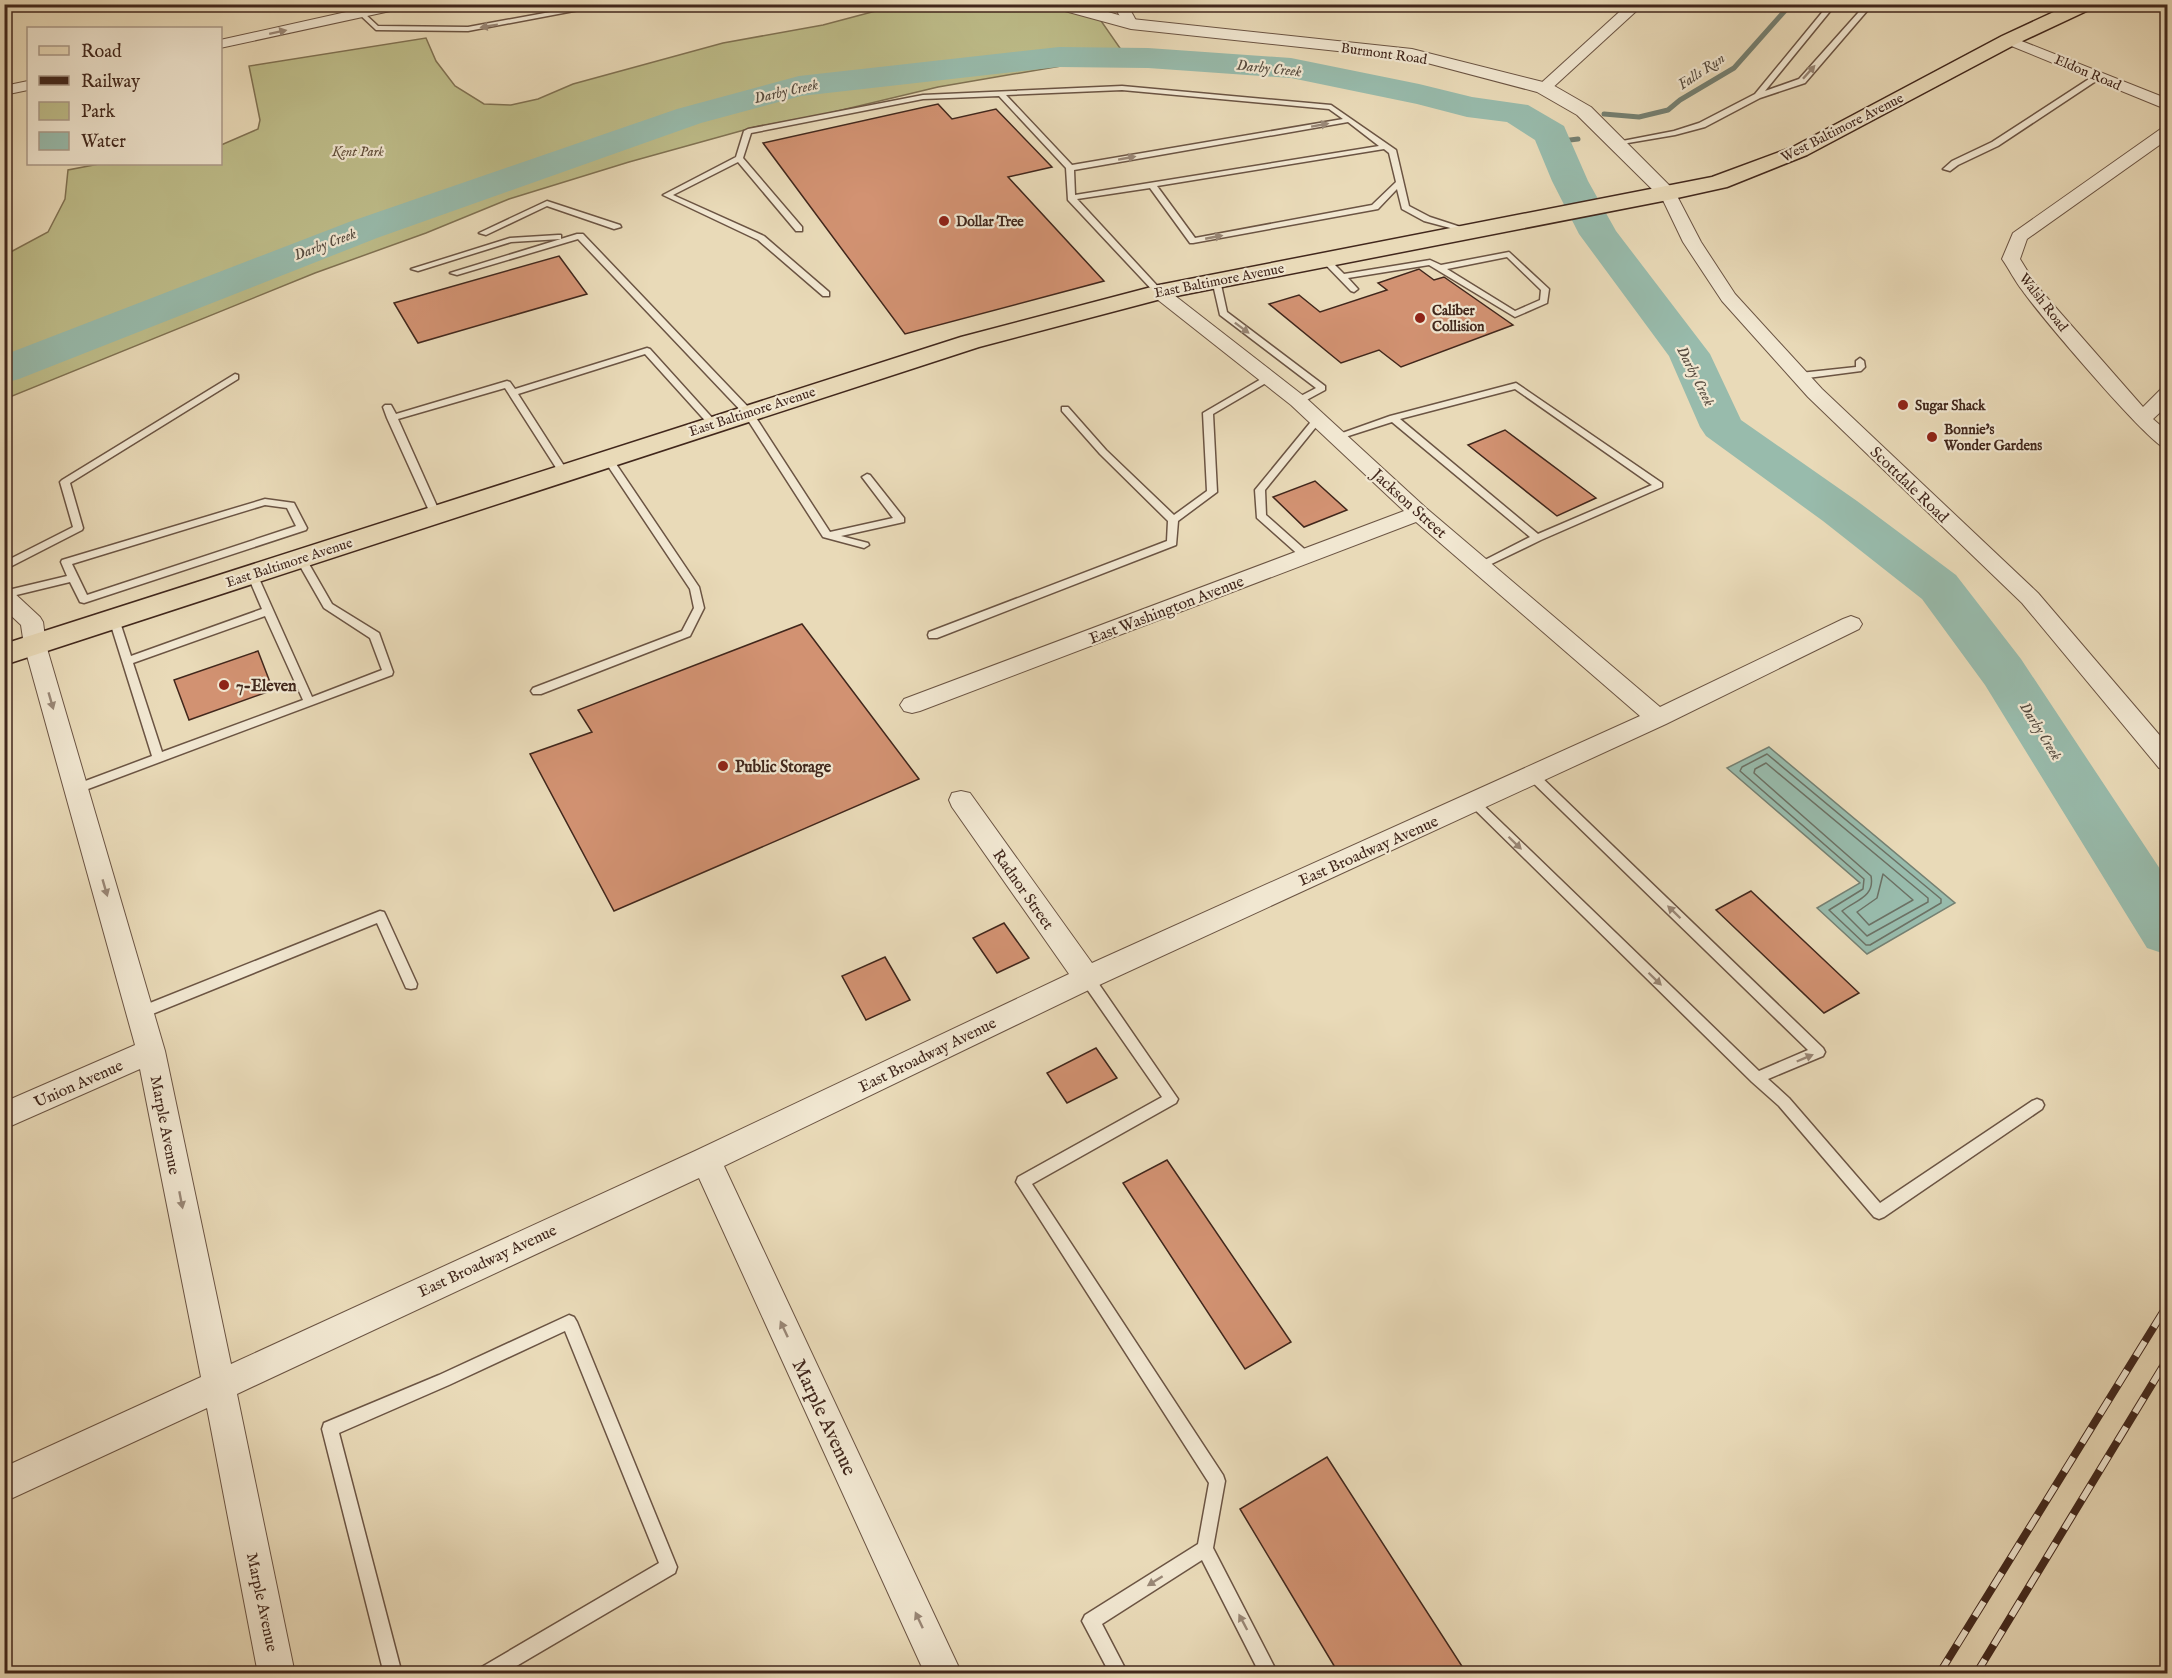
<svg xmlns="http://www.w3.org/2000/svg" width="2172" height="1678" font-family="'IM FELL English',serif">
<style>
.green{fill:#bebd8a;stroke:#807253;stroke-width:1.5}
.water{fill:#98bbac;stroke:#758072;stroke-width:1.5}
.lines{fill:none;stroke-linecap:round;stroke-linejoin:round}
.shore{stroke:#6c7164;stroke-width:1.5}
.stream{stroke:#758072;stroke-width:5}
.river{fill:#98bbac;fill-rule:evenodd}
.building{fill:#d29272;stroke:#41271c;stroke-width:1.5}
.service-casing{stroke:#6b5443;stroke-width:3}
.minor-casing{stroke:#6b5443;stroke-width:2}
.tertiary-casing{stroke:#6b5443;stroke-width:2}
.primary-casing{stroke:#41271c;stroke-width:3}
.service{fill:#f1e7d1;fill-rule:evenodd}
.minor{fill:#f1e7d1;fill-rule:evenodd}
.tertiary{fill:#f1e7d1;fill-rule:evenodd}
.primary{fill:#e9dab8;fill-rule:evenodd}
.rail-casing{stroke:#41271c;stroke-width:8}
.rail{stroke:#f1e7d1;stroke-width:6;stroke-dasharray:17;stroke-linecap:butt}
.oneway{fill:#998776}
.poi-dot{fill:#8f2418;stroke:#f1e7d1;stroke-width:2}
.labels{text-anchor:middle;stroke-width:4.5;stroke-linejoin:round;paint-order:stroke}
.far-street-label{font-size:14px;fill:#41271c;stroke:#f1e7d1}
.far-park-label{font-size:14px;font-style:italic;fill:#604c38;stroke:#f1e7d1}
.far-poi-label{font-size:14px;font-weight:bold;fill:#41271c;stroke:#f1e7d1;text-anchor:start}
.far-water-label{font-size:15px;font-style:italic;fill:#574c40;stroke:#f1e7d1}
.street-label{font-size:16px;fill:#41271c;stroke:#f1e7d1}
.poi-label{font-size:16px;font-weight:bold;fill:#41271c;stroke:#f1e7d1;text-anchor:start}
.near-street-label{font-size:20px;fill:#41271c;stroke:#f1e7d1}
</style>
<rect width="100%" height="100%" fill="#e9dab8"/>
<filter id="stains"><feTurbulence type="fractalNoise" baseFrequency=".00333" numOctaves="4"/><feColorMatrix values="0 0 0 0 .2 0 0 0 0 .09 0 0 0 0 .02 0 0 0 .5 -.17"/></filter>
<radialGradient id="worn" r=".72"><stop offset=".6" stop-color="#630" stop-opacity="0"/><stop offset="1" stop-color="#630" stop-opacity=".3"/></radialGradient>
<polygon class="green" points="902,4 1090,5 1129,61 1061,66 938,87 821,115 755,127 629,162 509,199 426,233 315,273 5,399 5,255 48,232 65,199 68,170 99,164 220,164 221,145 258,129 260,120 249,66 426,38 436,61 455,86 484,104 511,105 538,99 573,84 723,43 823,25"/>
<polygon class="water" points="1769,747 1955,903 1867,954 1817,908 1860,883 1727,768"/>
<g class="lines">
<g class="shore">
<polygon points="1767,754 1941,899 1941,903 1870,945 1866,945 1829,910 1863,889 1864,879 1740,771 1742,767"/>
<path d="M1766 763 1928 898V902L1867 936 1842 911C1856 900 1875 897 1871 876L1754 773 1755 769Z"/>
<polygon points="1883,874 1913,900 1869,925 1857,912 1877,898"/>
</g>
<g class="stream">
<polyline points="1604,114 1639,117 1668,110 1680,100 1734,68 1791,4"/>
<polyline points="1554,142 1578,139"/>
</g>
<polygon class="river" points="1059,47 1148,48 1291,58 1419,84 1472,97 1528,105 1564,126 1588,181 1616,231 1710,354 1741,420 1857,501 1956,575 2021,659 2168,881 2168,955 2147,948 1985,685 1922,599 1823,521 1706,436 1700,427 1669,356 1579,234 1552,181 1535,140 1507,122 1467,117 1417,104 1291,78 1148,68 1059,67 801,96 701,123 377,238 19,379 4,383 4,355 349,222 677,109 799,76"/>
</g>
<g class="building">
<polygon points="938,104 952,119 996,109 1052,167 1008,177 1104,281 905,334 763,143"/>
<polygon points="559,256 587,294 418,343 394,303"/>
<polygon points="1419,269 1434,280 1444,277 1513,325 1401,367 1379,350 1341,363 1269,304 1299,295 1320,312 1387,290 1378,283"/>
<polygon points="1505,430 1596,498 1557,516 1468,445"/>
<polygon points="1315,481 1347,510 1304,527 1273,497"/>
<polygon points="802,624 919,779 614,911 530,754 592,732 578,710"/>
<polygon points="258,651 273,690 189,720 174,680"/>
<polygon points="1751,891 1859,993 1824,1013 1716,910"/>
<polygon points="1004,923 1029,958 997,973 973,938"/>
<polygon points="885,957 910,1000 866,1020 842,976"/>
<polygon points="1096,1048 1117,1078 1067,1103 1047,1073"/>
<polygon points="1167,1160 1291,1342 1245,1369 1123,1183"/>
<polygon points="1327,1457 1467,1674 1339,1674 1240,1509"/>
</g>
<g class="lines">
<defs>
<g id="service">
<polygon points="594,4 611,4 468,31 376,30 359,14 364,13 378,26 468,27"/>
<polygon points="1829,4 1836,4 1765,91 1799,79 1866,4 1873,4 1805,83 1760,98 1705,127 1675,135 1616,145 1612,143 1674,131 1699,123 1755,94"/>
<polygon points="2095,75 2102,77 1998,146 1958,165 1950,171 1943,169 1952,161 1992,142"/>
<path d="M1122 86 1331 105 1396 150 1409 206 1430 217 1473 231 1469 233 1424 221 1402 209 1397 189 1378 209 1193 243H1190L1150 188 1077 199 1163 292 1156 294 1068 200 1066 168 999 96 923 99 751 133 743 158 802 227V231H796L738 162 673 195 764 236 829 292V296H823L758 240 663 195 736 157 744 131 748 129 923 95ZM1122 90 1329 109 1343 119 1072 165 1006 95ZM1348 122 1379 146 1075 195 1074 170ZM1384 149 1389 153 1396 182 1372 205 1195 238 1157 186Z"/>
<polygon points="547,201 620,225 621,227 614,229 547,206 486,235 479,233"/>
<polygon points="577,234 583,234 751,410 830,532 893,518 862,477 867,474 870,475 904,518 904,522 841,536 868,543 869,545 864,548 823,537 744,414 578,239 457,275 450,273"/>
<polygon points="558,235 561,235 561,239 511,242 418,271 411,269 510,238"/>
<path d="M1509 252 1549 289 1547 303 1515 317 1429 265 1348 278 1358 289 1354 292 1351 291 1320 259 1327 257 1344 274 1430 260 1441 265ZM1507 257 1541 290 1540 300 1515 311 1447 269Z"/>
<polygon points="1213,278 1220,280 1227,312 1325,386 1325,390 1301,403 1295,403 1295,399 1316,388 1220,315 1212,280"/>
<polygon points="647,348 650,349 716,422 716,426 710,426 645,354 518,394 568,472 566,474 560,474 505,388 398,419 440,513 439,515 431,515 387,418 383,407 385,405 391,405 396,414 507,381 510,382 515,389"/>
<polygon points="1860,358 1864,361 1865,367 1861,371 1800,379 1795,376 1800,373 1856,367 1856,361"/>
<polygon points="235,374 238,375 238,379 70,483 83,528 82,530 4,570 4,562 73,527 60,482 62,480"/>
<polygon points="1268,375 1271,376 1271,380 1213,414 1217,492 1178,521 1176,545 937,638 929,638 928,635 929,632 1167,541 1168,521 1100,454 1062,411 1062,407 1068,407 1106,450 1174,515 1207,491 1203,413"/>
<path d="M1516 383 1662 483V487L1541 540 1481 569 1476 566 1477 564 1530 537 1392 422 1339 439 1336 440 1331 437 1390 416ZM1515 389 1652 485 1538 534 1400 419Z"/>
<polygon points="1317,417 1322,420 1320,422 1265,490 1266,515 1310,554 1311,556 1306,559 1302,558 1257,518 1255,490 1314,418"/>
<polygon points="607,454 610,455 699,587 704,608 690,636 541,694 533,694 531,691 533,688 682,631 694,608 690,589 602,457"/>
<path d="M265 499 294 503 307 528 306 530 84 603 80 602 70 582 4 598V591L67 576 61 562 62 560ZM265 505 287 508 296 526 87 595 72 564Z"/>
<path d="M301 556 305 557 332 604 379 633 393 672 392 675 80 792H72L70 789 72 786 152 756 109 619 110 616 114 615 119 619 131 656 262 609 247 574 252 571 257 574 312 697 382 670 370 638 324 608 296 559ZM265 616 303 700 162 752 133 663Z"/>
<polygon points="1532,771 1536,772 1823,1048 1825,1052 1823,1056 1768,1079 1789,1098 1880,1203 2032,1101 2037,1099 2042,1101 2044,1105 2042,1109 1884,1217 1879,1219 1874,1217 1779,1106 1752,1082 1467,802 1473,798 1477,799 1759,1071 1808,1050 1528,778 1526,775"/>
<polygon points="380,911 384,912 386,916 417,984 416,988 411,989 406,988 377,923 145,1017 140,1018 135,1017 133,1013 135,1009"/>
<polygon points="1087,973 1092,974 1178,1099 1176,1103 1032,1184 1223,1475 1225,1481 1213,1548 1278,1674 1260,1674 1202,1560 1102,1624 1128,1674 1110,1674 1082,1621 1085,1615 1198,1544 1209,1483 1016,1182 1018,1177 1162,1097 1082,982 1081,978 1082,974"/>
<polygon points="569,1315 574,1317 577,1322 677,1567 675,1573 503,1674 478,1674 480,1668 659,1563 565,1331 449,1385 339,1433 402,1674 384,1674 322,1429 324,1423 439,1375"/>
</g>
<g id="minor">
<polygon points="382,4 411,4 404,8 220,48 220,40"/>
<polygon points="1113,4 1127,4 1138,24 1136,27 1126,27"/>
<polygon points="1628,4 1644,4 1549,91 1539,91 1536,88 1539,85"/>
<polygon points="2009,36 2168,99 2168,110 2004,43 2002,40 2004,37"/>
<polygon points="28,81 28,90 4,95 4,86"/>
<path d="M2168 126V139L2027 239 2020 259 2036 285 2143 407 2161 389 2168 387V405L2153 419 2168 432V450C2149 445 2039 314 2022 290 2015 281 2009 269 2002 259L2013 233 2162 128Z"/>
<polygon points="1668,189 1676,194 1701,242 1735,294 1822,389 2038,593 2168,745 2168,771 2159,768 2022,603 1808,397 1722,301 1683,242 1660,194"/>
<polygon points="1159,287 1165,288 1305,397 1426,508 1660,707 1843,619 1851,616 1859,619 1862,624 1859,629 1666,724 1097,986 724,1166 962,1674 925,1674 699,1178 237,1394 295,1674 258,1674 207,1408 4,1502 4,1467 201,1377 140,1069 4,1129 4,1102 135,1045 24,645 21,625 4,609 4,589 12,591 40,617 43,622 46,645 165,1051 231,1364 695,1151 1069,974 952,807 949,800 952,793 961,791 970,793 1092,963 1640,716 1416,522 920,711 912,713 904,711 900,705 904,699 1404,511 1291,405 1153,296 1150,292 1153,288"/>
</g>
<polygon id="tertiary" points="1052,4 1081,4 1132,19 1412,49 1551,84 1591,107 1678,194 1675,198 1668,200 1661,198 1577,115 1537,92 1412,59 1131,29 1054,8"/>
<polygon id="primary" points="2071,4 2096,4 2093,8 2016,44 1807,155 1727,187 1668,200 1161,299 979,347 4,665 4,644 961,337 1159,285 1712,177 1793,147 2002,36"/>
</defs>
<use href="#service" class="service-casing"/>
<use href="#minor" class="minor-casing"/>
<use href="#tertiary" class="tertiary-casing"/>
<use href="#primary" class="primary-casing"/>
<use href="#service" class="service"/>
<use href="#minor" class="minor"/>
<use href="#tertiary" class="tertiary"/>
<use href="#primary" class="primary"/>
<defs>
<g id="rail">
<polyline points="1939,1674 2168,1304"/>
<polyline points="1976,1674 2168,1358"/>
</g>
</defs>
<use href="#rail" class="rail-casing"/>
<use href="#rail" class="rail"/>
</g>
<defs><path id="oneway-solid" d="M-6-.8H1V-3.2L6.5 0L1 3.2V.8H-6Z" transform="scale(1.5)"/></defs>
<g class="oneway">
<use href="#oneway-solid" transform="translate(489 26) rotate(171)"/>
<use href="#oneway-solid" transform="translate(278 32) rotate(-12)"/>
<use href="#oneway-solid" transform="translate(1809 72) rotate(-48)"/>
<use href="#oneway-solid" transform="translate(1320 125) rotate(-10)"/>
<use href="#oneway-solid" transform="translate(1127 158) rotate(-10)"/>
<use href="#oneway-solid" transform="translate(1214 237) rotate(-11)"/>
<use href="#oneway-solid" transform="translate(1242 328) rotate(37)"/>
<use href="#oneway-solid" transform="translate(51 701) rotate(74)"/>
<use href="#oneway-solid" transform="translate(1515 843) rotate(44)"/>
<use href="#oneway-solid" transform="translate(105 888) rotate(74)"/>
<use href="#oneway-solid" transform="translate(1674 912) rotate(-136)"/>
<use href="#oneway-solid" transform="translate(1655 979) rotate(44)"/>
<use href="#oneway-solid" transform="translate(1805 1058) rotate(-23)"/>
<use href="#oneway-solid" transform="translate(181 1200) rotate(79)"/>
<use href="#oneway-solid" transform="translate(784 1329) rotate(-115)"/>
<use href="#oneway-solid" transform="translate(1155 1581) rotate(148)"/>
<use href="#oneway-solid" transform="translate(919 1620) rotate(-115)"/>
<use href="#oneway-solid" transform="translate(1243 1622) rotate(-118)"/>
</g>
<g class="poi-dot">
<circle cx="944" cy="221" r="6"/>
<circle cx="1420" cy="318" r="6"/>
<circle cx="1903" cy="405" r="6"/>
<circle cx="1932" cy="437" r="6"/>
<circle cx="224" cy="685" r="6"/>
<circle cx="723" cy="766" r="6"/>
</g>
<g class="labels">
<g class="far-street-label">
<text transform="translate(1384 53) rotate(8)" y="5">Burmont Road</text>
<text transform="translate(2088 72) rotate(23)" y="5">Eldon Road</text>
<text transform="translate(1842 127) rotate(-27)" y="5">West Baltimore Avenue</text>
<text transform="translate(1219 280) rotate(-11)" y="5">East Baltimore Avenue</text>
<text transform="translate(2044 302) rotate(52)" y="5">Walsh Road</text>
<text transform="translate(752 411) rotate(-18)" y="5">East Baltimore Avenue</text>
<text transform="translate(289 562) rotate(-18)" y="5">East Baltimore Avenue</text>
</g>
<g class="far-park-label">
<text x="358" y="156">Kent Park</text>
</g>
<g class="far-poi-label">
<text x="956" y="226">Dollar Tree</text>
<text x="1432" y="315">Caliber<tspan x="1432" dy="16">Collision</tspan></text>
<text x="1915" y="410">Sugar Shack</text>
<text x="1944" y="434">Bonnie's<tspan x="1944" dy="16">Wonder Gardens</tspan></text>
</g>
<g class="far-water-label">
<text transform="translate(1269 68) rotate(6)" y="5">Darby Creek</text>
<text transform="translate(1701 71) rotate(-34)" y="5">Falls Run</text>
<text transform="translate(786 91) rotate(-13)" y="5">Darby Creek</text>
<text transform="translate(325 244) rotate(-21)" y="5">Darby Creek</text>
<text transform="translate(1696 376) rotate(63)" y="5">Darby Creek</text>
<text transform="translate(2041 731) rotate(58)" y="5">Darby Creek</text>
</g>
<g class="street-label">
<text transform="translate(1910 484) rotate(44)" y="6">Scottdale Road</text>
<text transform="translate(1410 503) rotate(42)" y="6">Jackson Street</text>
<text transform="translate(1166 609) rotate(-21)" y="6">East Washington Avenue</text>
<text transform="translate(1368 850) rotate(-24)" y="6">East Broadway Avenue</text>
<text transform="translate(1024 889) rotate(55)" y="6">Radnor Street</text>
<text transform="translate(927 1054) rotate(-26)" y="6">East Broadway Avenue</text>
<text transform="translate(78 1083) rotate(-24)" y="6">Union Avenue</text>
<text transform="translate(166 1125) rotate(79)" y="6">Marple Avenue</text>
<text transform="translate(487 1260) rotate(-25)" y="6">East Broadway Avenue</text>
<text transform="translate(263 1602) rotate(78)" y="6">Marple Avenue</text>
</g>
<g class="poi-label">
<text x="236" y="691">7-Eleven</text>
<text x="735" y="772">Public Storage</text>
</g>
<g class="near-street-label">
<text transform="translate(825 1417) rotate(65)" y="7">Marple Avenue</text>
</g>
</g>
<rect width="2172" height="1678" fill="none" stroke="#e9dab8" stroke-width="24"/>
<rect x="6" y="6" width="2160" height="1666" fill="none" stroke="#41271c" stroke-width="3"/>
<rect x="12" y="12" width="2148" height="1654" fill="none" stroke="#41271c" stroke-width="1.5"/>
<rect x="27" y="27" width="195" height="138" fill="#f1e7d1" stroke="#ab9a89" stroke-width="1.5"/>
<rect x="39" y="46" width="30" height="9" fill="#e9dab8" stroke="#ab9a89" stroke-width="1.5"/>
<text x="81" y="57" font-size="18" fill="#41271c">Road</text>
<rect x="39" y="76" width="30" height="9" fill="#41271c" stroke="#ab9a89" stroke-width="1.5"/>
<text x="81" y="87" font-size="18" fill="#41271c">Railway</text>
<rect x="39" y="102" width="30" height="18" fill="#bebd8a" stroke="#ab9a89" stroke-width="1.5"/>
<text x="81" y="117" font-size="18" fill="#41271c">Park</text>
<rect x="39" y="132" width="30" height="18" fill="#98bbac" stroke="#ab9a89" stroke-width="1.5"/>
<text x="81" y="147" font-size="18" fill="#41271c">Water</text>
<rect width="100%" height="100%" filter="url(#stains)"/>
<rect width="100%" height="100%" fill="url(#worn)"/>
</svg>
